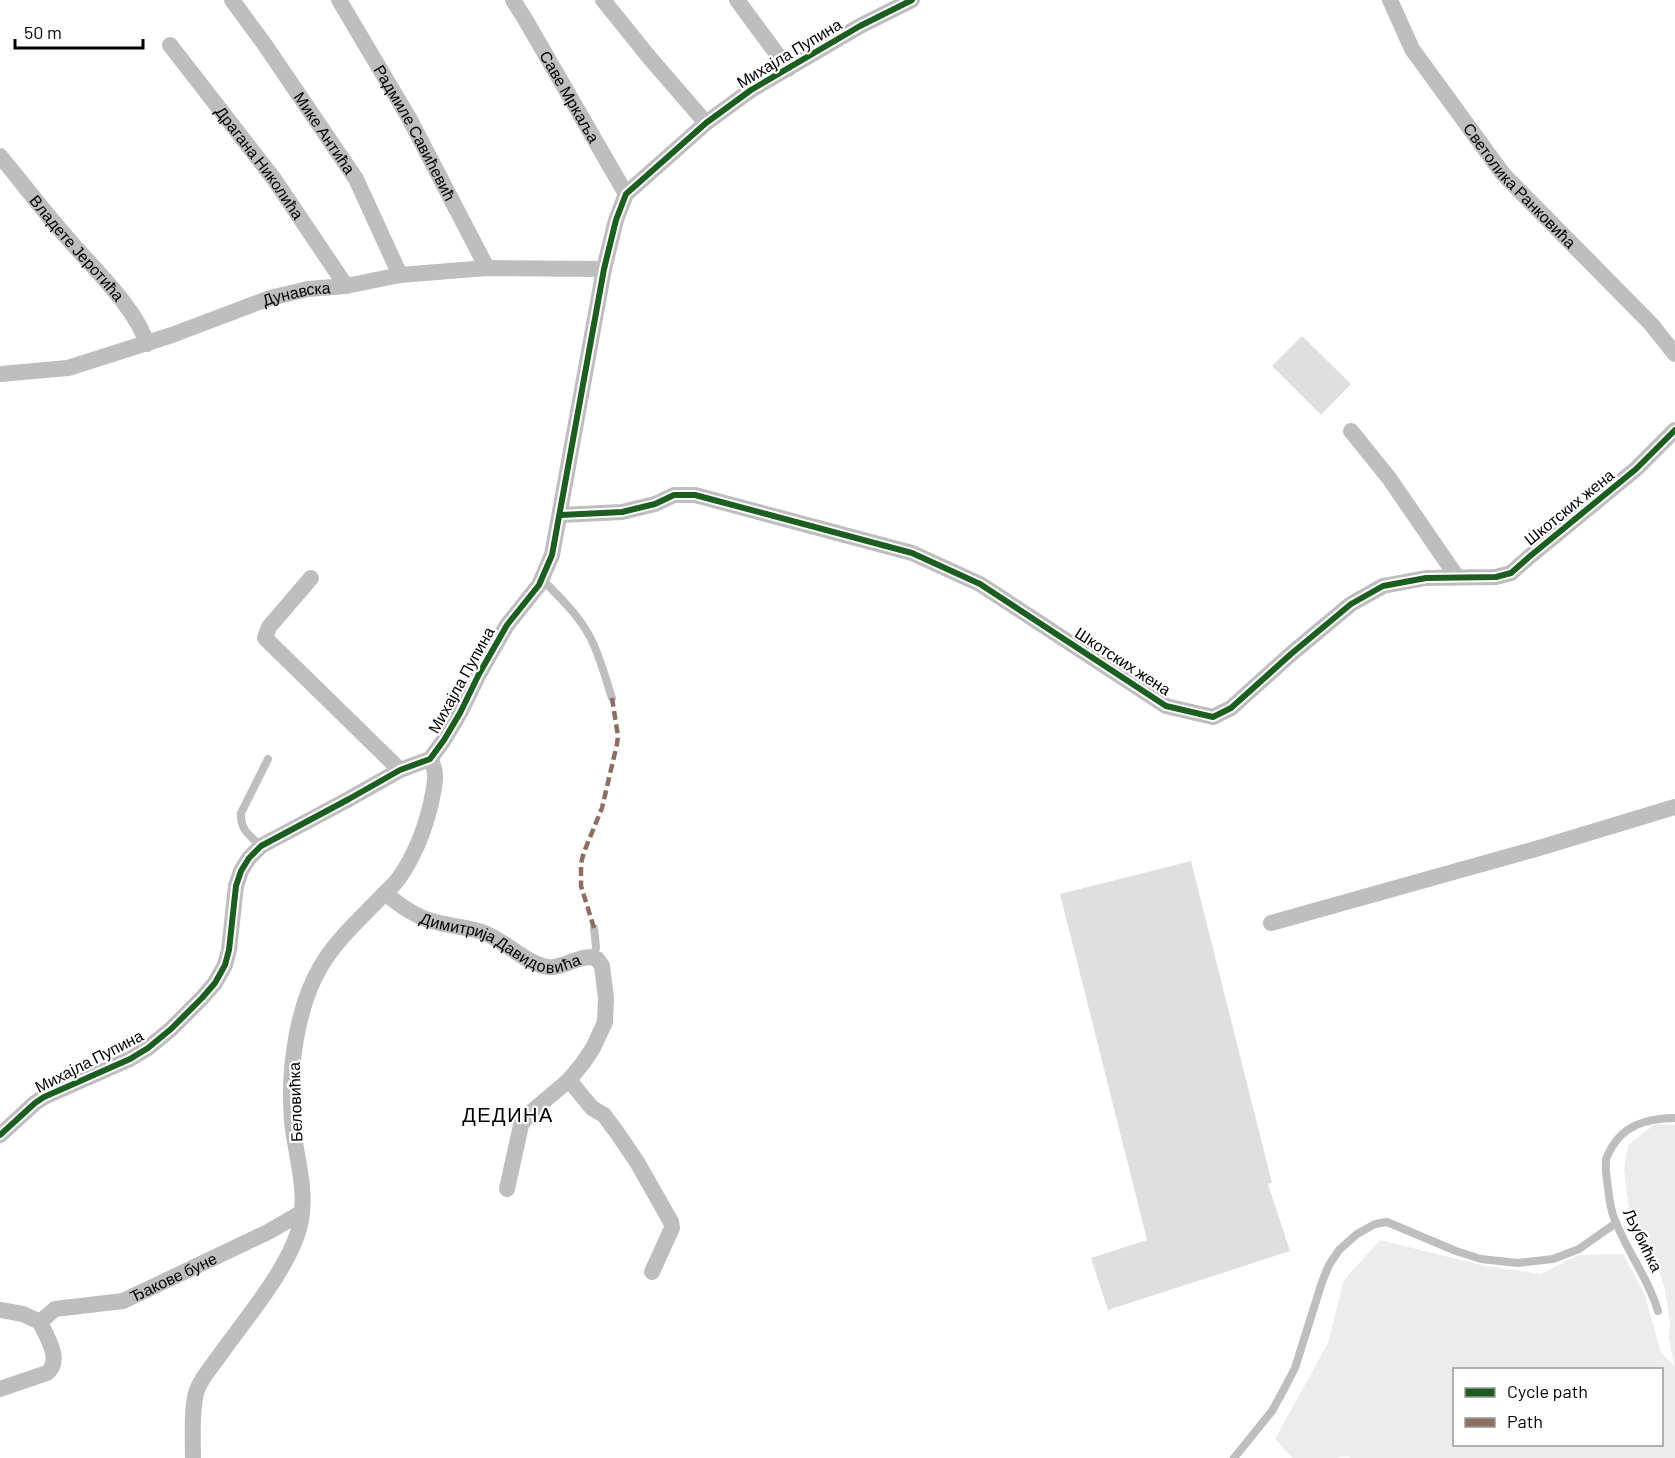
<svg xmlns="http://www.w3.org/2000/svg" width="1675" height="1458" font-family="Barlow,sans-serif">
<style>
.green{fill:#ececec;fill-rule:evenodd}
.building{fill:#dfdfdf}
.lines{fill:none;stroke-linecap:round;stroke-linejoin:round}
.service{stroke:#bebebe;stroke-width:8}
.minor{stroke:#bebebe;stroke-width:16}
.quiet{stroke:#8d6e63;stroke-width:4.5;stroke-dasharray:9 4.5;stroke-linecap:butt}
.cycleway-casing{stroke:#fff;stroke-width:10}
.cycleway{stroke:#1b5e20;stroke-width:6}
.labels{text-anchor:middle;stroke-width:4.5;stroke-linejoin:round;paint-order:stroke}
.street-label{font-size:16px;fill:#000;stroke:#fff}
.quarter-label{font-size:20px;letter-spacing:1.5px;fill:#000;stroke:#fff}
</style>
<rect width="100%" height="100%" fill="#fff"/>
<path class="green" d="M1655 1124 1675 1125V1458H1353L1346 1456 1336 1458H1292L1275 1439 1328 1343 1344 1280 1380 1240 1485 1266 1541 1274 1578 1255 1623 1254 1645 1295 1661 1353 1674 1366 1669 1337 1670 1323 1665 1290 1654 1255 1629 1208 1624 1170 1628 1145ZM1454 1370H1662V1444H1454Z"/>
<g class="building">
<polygon points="1302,336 1351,384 1321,415 1272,366"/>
<polygon points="1191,861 1272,1183 1268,1184 1290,1251 1108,1310 1091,1258 1147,1240 1060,894"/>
</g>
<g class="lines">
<g class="service">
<path d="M542 579C559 597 578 614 590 637 600 656 605 677 612 698"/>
<path d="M261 846C250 836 240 830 241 813L268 759"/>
<polyline points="594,957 596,947 594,928"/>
<path d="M1658 1311C1648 1277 1625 1249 1613 1215 1610 1206 1609 1197 1608 1188 1607 1179 1605 1169 1606 1160 1607 1155 1610 1151 1612 1147 1625 1124 1650 1118 1675 1118"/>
<polyline points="1234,1458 1272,1411 1283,1391 1295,1368 1322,1282 1329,1265 1339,1250 1357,1234 1375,1224 1387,1222 1456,1251 1481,1259 1518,1263 1553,1259 1579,1249 1616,1223"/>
</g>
<g class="minor">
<path id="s1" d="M232 0 265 45 356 179 400 275"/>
<path id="s2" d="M339 0 409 118 487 268"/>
<path id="s3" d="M513 0 525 19 626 194"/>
<polyline points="603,0 649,57 706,123"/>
<polyline points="737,0 788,69"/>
<path id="s4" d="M1390 0 1412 49 1503 174 1651 324 1675 354"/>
<path id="s5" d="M170 45 274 179 346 286"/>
<path id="s6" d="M0 156C24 185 46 214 70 241 95 270 136 308 147 344"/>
<path id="s7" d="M0 374 68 368 172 335 270 298 308 289 346 286 400 275 487 268 604 269"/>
<polyline points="1351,431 1389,478 1457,577"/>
<polyline points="561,515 622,512 655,504 674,495 695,495 912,553 980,584 1166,706 1213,717 1231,708 1291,654 1351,604 1383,586 1426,578 1496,577 1511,573 1529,557 1636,469 1675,430"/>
<polyline points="311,578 269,627 265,638 400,770"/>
<path id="s8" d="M385 893C399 905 414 916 432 921 449 926 466 927 482 932 505 940 524 963 548 967 565 969 581 952 597 959L602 966 606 998 605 1022 593 1048 583 1063 569 1080 530 1113 521 1125 507 1189"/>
<polyline points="1271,923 1539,848 1675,807"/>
<polyline points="569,1080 592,1108 604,1115 618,1134 637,1162 671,1222 672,1228 652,1272"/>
<polyline points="0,1135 35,1103 44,1097 130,1059 148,1048 171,1029 202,998 215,983 225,965 229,950 236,886 241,871 249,858 261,846 349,799 400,770 430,759 444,740 460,713 479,674 507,625 539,585 552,555 604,269 616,220 626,194 706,123 751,90 860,26 912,0"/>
<path d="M0 1310 23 1314 40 1322C46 1336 63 1360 47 1373L0 1389"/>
<path id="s9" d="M40 1322 55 1309 123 1301 268 1232 301 1213"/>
<path d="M193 1458C193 1440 191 1407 197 1390 202 1376 214 1364 222 1352 247 1317 294 1262 301 1220 307 1187 295 1153 292 1121 288 1072 296 1008 321 966 336 940 360 919 380 898 387 891 394 885 399 878 415 855 425 829 431 803 434 787 439 773 430 759"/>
</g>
<polyline class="quiet" points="594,928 581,886 581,863 584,852 602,808 617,744 618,736 612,698"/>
<defs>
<g id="cycleway">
<polyline points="561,515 622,512 655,504 674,495 695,495 912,553 980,584 1166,706 1213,717 1231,708 1291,654 1351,604 1383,586 1426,578 1496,577 1511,573 1529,557 1636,469 1675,430"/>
<polyline points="0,1135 35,1103 44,1097 130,1059 148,1048 171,1029 202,998 215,983 225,965 229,950 236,886 241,871 249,858 261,846 349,799 400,770 430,759 444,740 460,713 479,674 507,625 539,585 552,555 604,269 616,220 626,194 706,123 751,90 860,26 912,0"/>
</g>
</defs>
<use href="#cycleway" class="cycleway-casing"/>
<use href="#cycleway" class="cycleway"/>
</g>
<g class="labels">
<g class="street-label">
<text transform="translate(789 53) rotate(-31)" y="6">Михајла Пупина</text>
<text dy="6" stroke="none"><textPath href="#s3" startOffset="112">Саве Мркаља</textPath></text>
<text dy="6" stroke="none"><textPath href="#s1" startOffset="162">Мике Антића</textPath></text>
<text dy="6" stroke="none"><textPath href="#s2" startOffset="153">Радмиле Савићевић</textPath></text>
<text dy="6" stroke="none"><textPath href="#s5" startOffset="148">Драгана Николића</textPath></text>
<text dy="6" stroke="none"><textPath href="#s4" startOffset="228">Светолика Ранковића</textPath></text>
<text dy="6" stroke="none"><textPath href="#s6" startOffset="120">Владете Јеротића</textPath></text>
<text dy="6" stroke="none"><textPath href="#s7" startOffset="309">Дунавска</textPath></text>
<text transform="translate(1569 507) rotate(-39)" y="6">Шкотских жена</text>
<text transform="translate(1123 661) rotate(33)" y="6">Шкотских жена</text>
<text transform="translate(461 680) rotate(-61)" y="6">Михајла Пупина</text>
<text dy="6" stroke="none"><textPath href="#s8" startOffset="129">Димитрија Давидовића</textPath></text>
<text transform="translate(89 1061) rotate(-27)" y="6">Михајла Пупина</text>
<text transform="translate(295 1102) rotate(-92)" y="6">Беловићка</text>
<text transform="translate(1643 1240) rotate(64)" y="6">Љубићка</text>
<text dy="6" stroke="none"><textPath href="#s9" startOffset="144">Ђакове буне</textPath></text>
</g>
<g class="quarter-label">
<text x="508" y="1122">ДЕДИНА</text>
</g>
</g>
<rect x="1453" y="1368" width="210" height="78" fill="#ffffff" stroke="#999999" stroke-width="1.5"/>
<rect x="1465" y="1388" width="30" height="9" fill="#1b5e20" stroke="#999999" stroke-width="1.5"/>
<text x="1507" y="1398" font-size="18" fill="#000000">Cycle path</text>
<rect x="1465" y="1418" width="30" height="9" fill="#8d6e63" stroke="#999999" stroke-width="1.5"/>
<text x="1507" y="1428" font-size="18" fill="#000000">Path</text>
<path d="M15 39v9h128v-9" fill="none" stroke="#000000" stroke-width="3"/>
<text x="24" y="39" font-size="18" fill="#000000" stroke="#ffffff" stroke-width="4.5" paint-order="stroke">50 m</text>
</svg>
